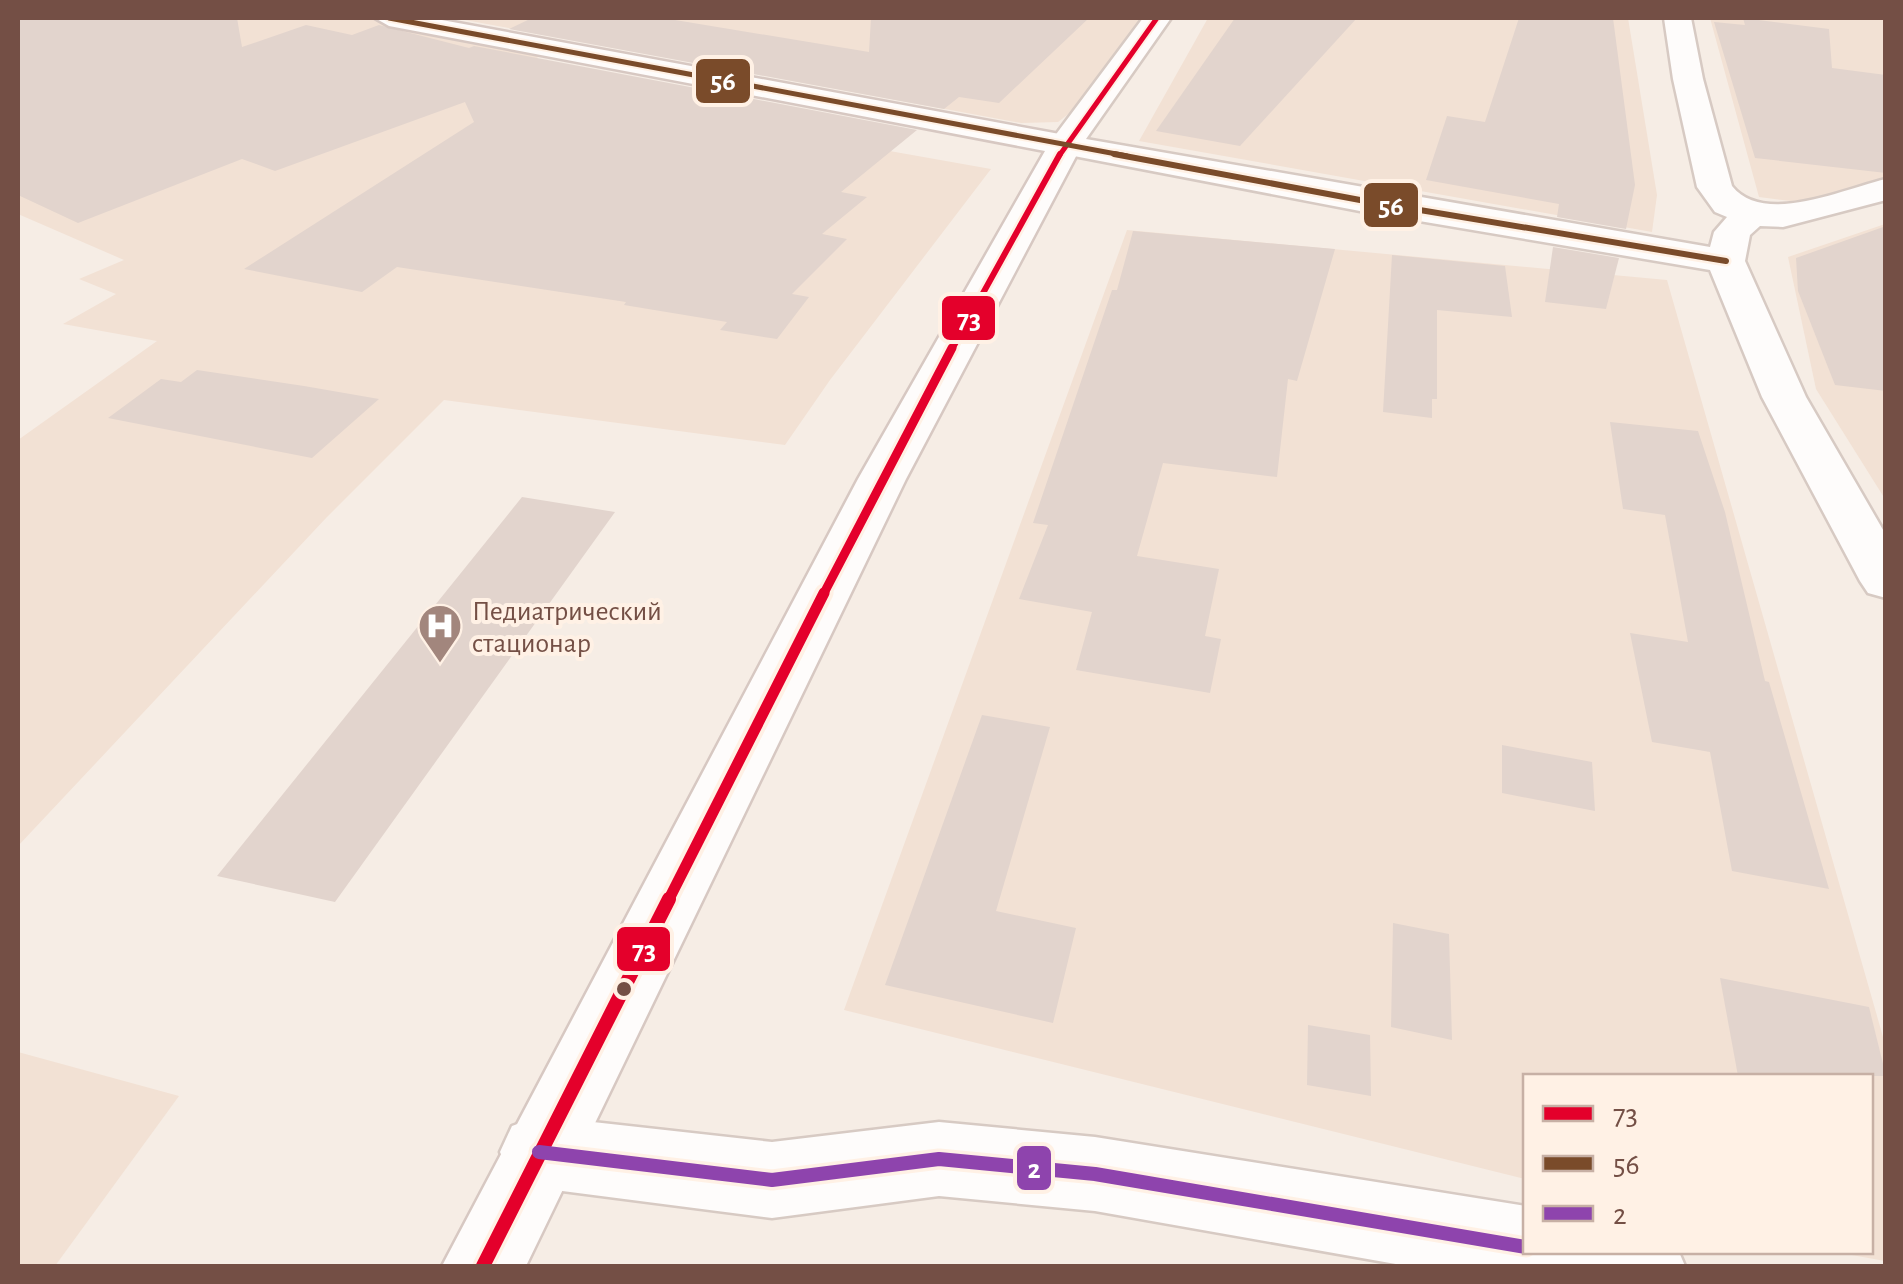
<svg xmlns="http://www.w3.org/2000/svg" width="1903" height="1284" font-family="'Alegreya Sans',sans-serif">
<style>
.residential{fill:#f2e1d4}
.building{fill:#e2d4cd}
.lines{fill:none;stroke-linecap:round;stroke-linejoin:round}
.street-casing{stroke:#d7cac3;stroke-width:5}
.secondary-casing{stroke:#d7c8c2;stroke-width:5}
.street{fill:#fefcfb;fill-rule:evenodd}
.secondary{fill:#fefcfb;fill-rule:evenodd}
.bus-1-far4-casing{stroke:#fff1e5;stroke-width:9}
.bus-1-far3-casing{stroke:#fff1e5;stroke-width:11}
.bus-1-far2-casing{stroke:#fff1e5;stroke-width:15}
.bus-1-far1-casing{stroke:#fff1e5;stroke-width:19}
.bus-1-casing{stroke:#fff1e5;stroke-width:21}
.bus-2-far1-casing{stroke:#fff1e5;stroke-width:9}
.bus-2-casing{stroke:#fff1e5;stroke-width:11}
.bus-3-casing{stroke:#fff1e5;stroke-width:21}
.bus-1-far4{stroke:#e4002b;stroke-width:5}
.bus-1-far3{stroke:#e4002b;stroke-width:6}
.bus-1-far2{stroke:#e4002b;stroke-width:9}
.bus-1-far1{stroke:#e4002b;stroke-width:11}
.bus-1{stroke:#e4002b;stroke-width:14}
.bus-2-far1{stroke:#7a4b2a;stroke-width:5}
.bus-2{stroke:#7a4b2a;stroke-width:6}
.bus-3{stroke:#8e44ad;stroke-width:14}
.bus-dot{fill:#744f45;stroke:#fff1e5;stroke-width:4}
.labels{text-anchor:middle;stroke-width:8;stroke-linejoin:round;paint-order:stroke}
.poi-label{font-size:28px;fill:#744f45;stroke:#fff1e5;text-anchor:start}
.line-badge{stroke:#fff1e5;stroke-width:4}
.badge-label{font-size:28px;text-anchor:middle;font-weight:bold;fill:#fff}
</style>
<rect width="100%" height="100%" fill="#f6ede5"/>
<g class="residential">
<polygon points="74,18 373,18 543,55 515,68 822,139 991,169 830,380 785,445 444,400 327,517 18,846 18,440 157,341 63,324 116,294 79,279 124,260 18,214 18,47"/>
<polygon points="454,18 1144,18 1071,112 1058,122 1021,123"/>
<polygon points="1208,18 1628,18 1657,195 1652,232 1139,141"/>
<polygon points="1710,18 1885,18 1885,181 1799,202 1759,197"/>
<polygon points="1885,224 1885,499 1816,389 1788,257"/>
<polygon points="1127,230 1667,280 1885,1044 1885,1261 1835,1252 1870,1252 1870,1076 1526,1076 1525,1179 844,1010"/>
<polygon points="18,1052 179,1096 55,1266 18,1266"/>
</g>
<g class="building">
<polygon points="18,18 237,18 242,47 306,25 352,35 379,25 469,48 474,46 917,130 841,192 867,197 822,234 847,239 792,294 809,297 777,339 720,330 727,322 624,305 626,302 397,267 362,292 244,269 474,122 465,102 275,171 242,159 78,223 18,195"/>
<polygon points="532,18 663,18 869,52 871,18 1089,18 999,103 959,97 944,109 509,29"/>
<polygon points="1235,18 1357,18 1240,146 1156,131"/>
<polygon points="1519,18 1613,18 1635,185 1626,229 1557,217 1559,204 1426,180 1447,116 1485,122"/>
<polygon points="1743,18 1829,29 1832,68 1886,75 1886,173 1755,158 1714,22 1745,25"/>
<polygon points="1886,226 1886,391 1835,385 1798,291 1796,258"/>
<polygon points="1133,231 1335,249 1297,381 1288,379 1277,477 1163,463 1137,556 1219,569 1205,636 1221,639 1210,693 1076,670 1092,612 1019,599 1048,525 1033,523 1112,290 1117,290"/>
<polygon points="1553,247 1619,258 1606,309 1545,302"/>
<polygon points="1392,255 1505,266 1512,317 1437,310 1437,399 1432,399 1432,418 1383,412"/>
<polygon points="197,370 304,386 379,399 312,458 108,418 161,379 181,382"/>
<polygon points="1610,422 1698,431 1725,512 1765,681 1769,682 1829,889 1732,871 1710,752 1652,742 1630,633 1688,642 1665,515 1623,509"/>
<polygon points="522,497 615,512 335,902 217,876"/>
<polygon points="982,715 1050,727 996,911 1076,928 1053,1023 885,985"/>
<polygon points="1502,745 1592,762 1595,811 1502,793"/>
<polygon points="1393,923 1449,934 1452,1040 1391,1027"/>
<polygon points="1720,978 1869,1007 1886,1076 1738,1076"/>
<polygon points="1308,1025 1370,1035 1371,1096 1307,1085"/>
</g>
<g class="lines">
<defs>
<g id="street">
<path d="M1143 18H1171L1086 139 1710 247 1714 232 1727 217 1715 212 1697 187 1673 79 1664 18H1691L1703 79 1732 186C1764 226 1843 189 1886 179V200L1783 227 1760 226 1750 235 1745 261 1806 397 1886 535V598L1868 593 1860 581 1762 397 1710 270 1360 211 1053 152 1048 145Z"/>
<polygon points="539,1116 772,1142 939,1122 1095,1137 1526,1206 1526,1252 1679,1252 1685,1266 1407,1266 1095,1211 939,1196 772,1218 539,1188 512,1178 500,1152 512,1126"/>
</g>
<polygon id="secondary" points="375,18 431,18 1065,135 1077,138 1082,145 906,479 526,1266 442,1266 858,479 1045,151 389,26"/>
</defs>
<use href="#street" class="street-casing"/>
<use href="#secondary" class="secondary-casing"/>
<use href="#street" class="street"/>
<use href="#secondary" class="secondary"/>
<defs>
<polyline id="bus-1-far4" points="1059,156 1157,18"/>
<polyline id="bus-1-far3" points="951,351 1060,154"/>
<polyline id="bus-1-far2" points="823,595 952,348"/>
<polyline id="bus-1-far1" points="668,901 824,593"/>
<polyline id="bus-1" points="483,1266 669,899"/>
<polyline id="bus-2-far1" points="389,18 1127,156"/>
<polyline id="bus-2" points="1114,154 1360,200 1726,261"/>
<polyline id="bus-3" points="539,1152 772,1180 939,1159 1095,1174 1526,1247"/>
</defs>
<use href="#bus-1-far4" class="bus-1-far4-casing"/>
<use href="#bus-1-far3" class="bus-1-far3-casing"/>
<use href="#bus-1-far2" class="bus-1-far2-casing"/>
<use href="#bus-1-far1" class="bus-1-far1-casing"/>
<use href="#bus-1" class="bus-1-casing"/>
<use href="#bus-2-far1" class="bus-2-far1-casing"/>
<use href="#bus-2" class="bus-2-casing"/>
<use href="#bus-3" class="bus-3-casing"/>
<use href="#bus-1-far4" class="bus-1-far4"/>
<use href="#bus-1-far3" class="bus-1-far3"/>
<use href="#bus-1-far2" class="bus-1-far2"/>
<use href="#bus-1-far1" class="bus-1-far1"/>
<use href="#bus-1" class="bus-1"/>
<use href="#bus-2-far1" class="bus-2-far1"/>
<use href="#bus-2" class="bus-2"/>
<use href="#bus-3" class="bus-3"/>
</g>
<defs>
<symbol id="hospital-pin" viewBox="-11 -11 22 30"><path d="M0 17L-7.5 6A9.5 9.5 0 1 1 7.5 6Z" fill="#a2867d" stroke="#fff1e5"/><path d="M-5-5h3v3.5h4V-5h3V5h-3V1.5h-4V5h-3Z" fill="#fff"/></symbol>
</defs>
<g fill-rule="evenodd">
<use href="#hospital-pin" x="415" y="601" width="50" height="68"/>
</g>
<circle class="bus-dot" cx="624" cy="989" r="9"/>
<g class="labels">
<g class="poi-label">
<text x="472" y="620">Педиатрический<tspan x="472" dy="32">стационар</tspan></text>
</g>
</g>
<g class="line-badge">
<rect x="694" y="57" width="58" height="48" rx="10" fill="#7a4b2a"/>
<rect x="1362" y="181" width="58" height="48" rx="10" fill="#7a4b2a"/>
<rect x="940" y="294" width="57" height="48" rx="10" fill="#e4002b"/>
<rect x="615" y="925" width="57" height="48" rx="10" fill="#e4002b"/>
<rect x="1015" y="1144" width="38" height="48" rx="10" fill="#8e44ad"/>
</g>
<g class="badge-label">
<text x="723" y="90">56</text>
<text x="1391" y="215">56</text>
<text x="969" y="328">73</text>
<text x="644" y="959">73</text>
<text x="1034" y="1178">2</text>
</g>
<rect width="1903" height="1284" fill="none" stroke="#744f45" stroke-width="40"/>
<rect x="1523" y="1074" width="350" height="180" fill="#fff1e5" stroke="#c7b0a5" stroke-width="2.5"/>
<rect x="1543" y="1106" width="50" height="15" fill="#e4002b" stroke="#c7b0a5" stroke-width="2.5"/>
<text x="1613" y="1124" font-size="30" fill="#744f45">73</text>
<rect x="1543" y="1156" width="50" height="15" fill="#7a4b2a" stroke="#c7b0a5" stroke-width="2.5"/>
<text x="1613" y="1174" font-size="30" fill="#744f45">56</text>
<rect x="1543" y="1206" width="50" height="15" fill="#8e44ad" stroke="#c7b0a5" stroke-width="2.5"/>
<text x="1613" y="1224" font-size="30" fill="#744f45">2</text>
</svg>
